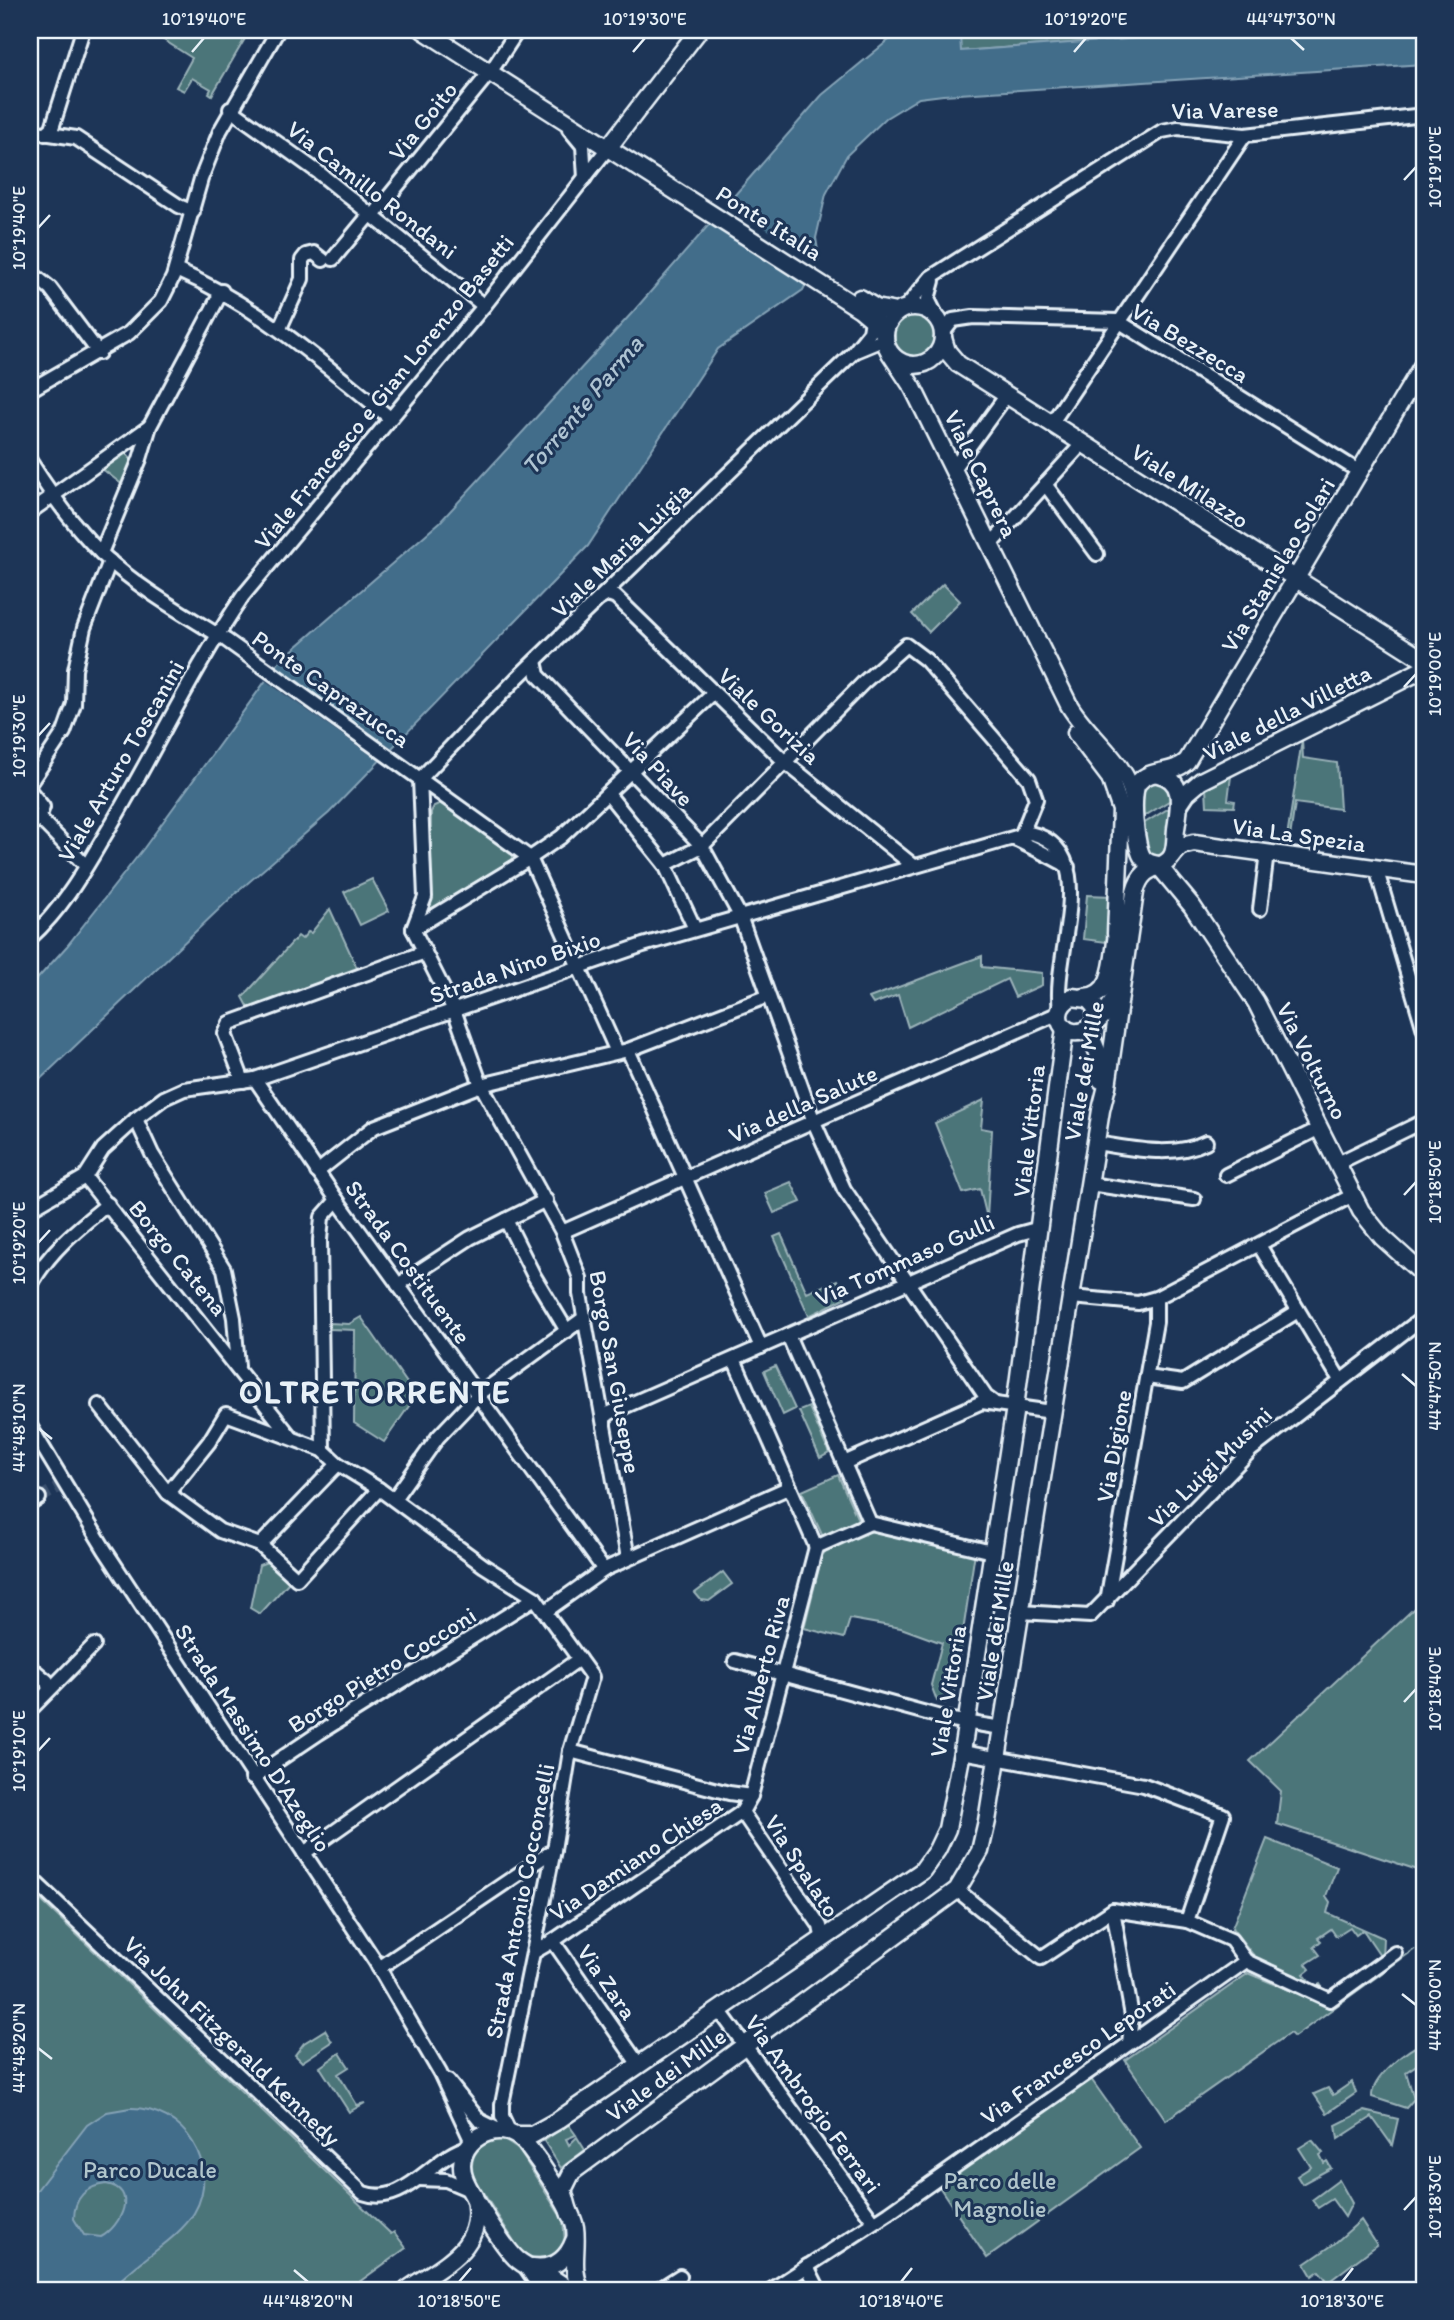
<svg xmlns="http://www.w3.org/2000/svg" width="1454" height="2320" font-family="Itim,sans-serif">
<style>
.green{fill:#4c7479;stroke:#9ab2b8;stroke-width:2}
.water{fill:#426d8a;stroke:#84a2b6;stroke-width:2;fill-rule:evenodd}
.pier{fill:#1d3557}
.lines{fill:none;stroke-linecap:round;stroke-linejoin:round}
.street-tunnel{stroke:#3b516f;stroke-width:12;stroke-dasharray:12 6;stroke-linecap:butt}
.street-casing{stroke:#e8f1f8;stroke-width:18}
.secondary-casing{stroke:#e8f1f8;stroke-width:21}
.street{stroke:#1d3557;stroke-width:12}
.secondary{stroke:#1d3557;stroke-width:16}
.ticks{fill:none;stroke:#e8f1f8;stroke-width:2.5}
.labels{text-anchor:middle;stroke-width:6;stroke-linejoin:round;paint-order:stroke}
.street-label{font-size:24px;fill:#e8f1f8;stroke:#1d3557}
.park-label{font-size:24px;fill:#b1c5cc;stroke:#1d3557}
.water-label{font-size:26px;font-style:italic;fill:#aec3d2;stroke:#1d3557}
.district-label{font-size:32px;font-weight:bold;letter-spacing:2px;fill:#e8f1f8;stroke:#1d3557}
.neatline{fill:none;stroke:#e8f1f8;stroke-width:2.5}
.ticks-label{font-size:18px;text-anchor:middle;fill:#e8f1f8}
</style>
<rect width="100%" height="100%" fill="#1d3557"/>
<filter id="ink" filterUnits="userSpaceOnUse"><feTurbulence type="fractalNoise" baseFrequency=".0143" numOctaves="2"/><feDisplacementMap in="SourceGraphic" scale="14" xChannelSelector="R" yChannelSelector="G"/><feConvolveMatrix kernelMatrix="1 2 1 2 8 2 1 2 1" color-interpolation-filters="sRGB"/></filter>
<g filter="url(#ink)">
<g class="green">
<polygon points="148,30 250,30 212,95 209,93 211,89 192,78 184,91 176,87 192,58"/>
<polygon points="965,30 1252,30 960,51 960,35"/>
<circle cx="914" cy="336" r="20"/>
<polygon points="124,451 134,463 124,486 101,468"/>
<polygon points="943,584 960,601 929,632 912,614"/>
<polygon points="1302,740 1303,758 1337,763 1340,809 1295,803 1289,844 1286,844"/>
<polygon points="1231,776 1228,800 1235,801 1234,807 1207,806 1206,788"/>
<polygon points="1154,780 1168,785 1172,799 1143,817 1140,797 1146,784"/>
<polygon points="441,803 514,855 512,860 430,909 431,812 434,806"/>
<polygon points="1171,807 1166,853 1159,858 1151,856 1147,849 1143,824"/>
<polygon points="372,879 389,911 360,925 344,892"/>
<polygon points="1087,895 1112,896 1106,942 1083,939"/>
<polygon points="330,909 358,970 250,1010 243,997 298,936 302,939 308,932 311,933"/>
<polygon points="982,956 982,967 1042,973 1042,985 1015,997 1007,979 908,1027 898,995 873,1004 869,998"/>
<polygon points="984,1100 981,1128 992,1130 987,1218 980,1189 963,1193 935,1123"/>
<polygon points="791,1182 801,1202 774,1213 765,1193"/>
<polygon points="781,1234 807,1293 837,1280 845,1298 809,1316 774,1237"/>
<polygon points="361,1317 416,1396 384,1442 354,1423 355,1330 330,1329 330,1323 349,1324"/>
<polygon points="775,1366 795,1409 783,1415 764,1371"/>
<polygon points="809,1407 829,1453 820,1458 799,1411"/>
<polygon points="838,1475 859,1522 823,1537 802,1491"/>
<polygon points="875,1529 975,1552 953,1698 945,1703 937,1701 931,1685 942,1643 901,1628 850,1619 844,1638 804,1628 822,1556 827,1549"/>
<polygon points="267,1562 289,1582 260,1614 250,1608 259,1565"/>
<polygon points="723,1572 732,1584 709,1601 701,1600 695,1593"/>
<polygon points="1424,1599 1424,1750 1415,1774 1424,1779 1424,1872 1277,1824 1281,1791 1250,1761"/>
<polygon points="1267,1839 1337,1867 1326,1896 1330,1902 1327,1913 1383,1938 1382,1958 1363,1930 1356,1935 1350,1927 1336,1936 1331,1929 1318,1938 1321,1941 1314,1947 1320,1955 1306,1964 1310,1969 1304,1974 1314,1987 1320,1984 1328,1996 1300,1983 1301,1979 1259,1962 1232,1928"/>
<polygon points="30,1890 391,2234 394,2232 406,2248 348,2290 30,2290"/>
<polygon points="1415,1949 1294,2037 1290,2033 1166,2120 1125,2060 1247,1974 1245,1972 1332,2008"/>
<polygon points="325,2030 332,2042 302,2062 295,2055 304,2043"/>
<path d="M1424 2043V2060L1406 2072 1414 2099 1406 2108 1372 2097C1371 2078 1409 2047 1424 2043Z"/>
<polygon points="340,2053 349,2067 338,2074 357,2105 365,2103 349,2112 320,2067"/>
<polygon points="1091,2079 1140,2148 987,2258 938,2185"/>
<polygon points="1352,2082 1356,2093 1327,2113 1314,2094 1328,2088 1333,2095"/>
<polygon points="1364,2111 1398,2119 1392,2145 1372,2117 1338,2139 1336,2125"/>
<polygon points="568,2124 576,2135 566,2139 569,2145 577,2137 585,2150 561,2168 544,2141"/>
<path d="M495 2140H504L519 2150 563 2220 565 2242 553 2256 533 2258 521 2252 475 2180C467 2161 475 2145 495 2140Z"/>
<polygon points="1312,2140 1323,2153 1320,2155 1324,2163 1327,2161 1331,2168 1302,2184 1297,2176 1311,2167 1299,2148"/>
<polygon points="1339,2180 1352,2203 1345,2217 1332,2199 1318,2208 1312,2200"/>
<polygon points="1361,2220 1377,2245 1323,2286 1325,2290 1321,2290 1319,2286 1326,2279 1319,2271 1312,2276 1305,2264 1334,2244"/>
</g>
<g class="water">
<polygon points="901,30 965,30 960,35 961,51 1252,30 1424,30 1424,64 943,95 919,98 886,118 847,155 826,194 816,238 819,258 803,290 718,349 588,546 329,813 235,894 30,1089 30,987 67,946 144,848 280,661 440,522 632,313 822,95"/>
<path d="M130 2108C184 2107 222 2165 194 2213 182 2233 157 2249 139 2264 129 2271 116 2286 105 2290 92 2295 46 2290 30 2290V2199L87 2125 107 2112ZM106 2184C139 2189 121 2226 101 2237L84 2235 74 2219C74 2198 86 2186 106 2184Z"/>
</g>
<g class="pier">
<polygon points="724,202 820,263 809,286 707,221"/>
<polygon points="274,664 395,750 382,763 263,679"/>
</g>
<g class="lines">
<polyline class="street-tunnel" points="39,1498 57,1488"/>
<defs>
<g id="street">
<polyline points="495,65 518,30"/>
<polyline points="230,109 318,172 484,306"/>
<polyline points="569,129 583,146 585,178"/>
<polyline points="30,131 76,138 179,206 193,212"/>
<polyline points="45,134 52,128 83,30"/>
<polyline points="333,259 366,219 373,216 490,72"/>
<path d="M176 270C257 305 322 362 390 418"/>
<polyline points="30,272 50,288 99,353"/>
<polyline points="933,281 928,299 938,319"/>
<polyline points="905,308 931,277 1162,131 1178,128 1245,135 1424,115"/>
<polyline points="280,328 302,279 302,260 306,255 314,253 323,260"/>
<polyline points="943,333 953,320 973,317 1118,321 1360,472"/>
<polyline points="856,351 885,339"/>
<polyline points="30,390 129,333 161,301 173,277 201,179 220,131 278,30"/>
<polyline points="1051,424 1245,135"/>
<path d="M30 461C51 494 74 527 102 554 138 588 184 614 226 640L530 858 413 929"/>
<polyline points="953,469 1006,396"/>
<polyline points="1045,484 1097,554"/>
<polyline points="30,512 149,427"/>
<polyline points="990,545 1082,444"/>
<polyline points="101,553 140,459 150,426 222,291"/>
<polyline points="601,598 608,594 616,597 785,762 914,866"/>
<polyline points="535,661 538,675 702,846 740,916 814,1122 844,1189 986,1397 993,1402"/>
<polyline points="420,779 517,678 853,353 870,332 872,320 869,315"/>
<polyline points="30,783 64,732 74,704 75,670 84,628 110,561"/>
<polyline points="30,791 43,807 39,818 30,826"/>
<polyline points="608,794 665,865 695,929"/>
<polyline points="39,818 86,866"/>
<path d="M1013 839C1016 839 1064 863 1068 867"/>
<polyline points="665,865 702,846 864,682 906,645 926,660 1029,779 1036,799 1021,836"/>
<polyline points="1376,868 1424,1030"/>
<polyline points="1260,909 1267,853"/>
<polyline points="413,929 454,1010 481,1085 562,1232 580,1278 580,1294 628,1558"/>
<polyline points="413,929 425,897 420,779"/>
<path d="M30 938C61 910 81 876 102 840 151 760 190 674 243 596L484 306 608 148"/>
<polyline points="628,1050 761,1347"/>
<polyline points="617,1052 530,858 561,837 713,694"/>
<polyline points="255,1079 337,1200 604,1570"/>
<polyline points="243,1081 225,1034 230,1023 425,952"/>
<polyline points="136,1119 152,1154 224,1269 234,1318 238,1366"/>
<path d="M1095 1143C1131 1148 1172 1159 1206 1142"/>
<polyline points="1338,1163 1424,1121"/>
<polyline points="317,1172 374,1127 481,1085 628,1050 768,996"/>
<polyline points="1226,1175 1320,1128"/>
<polyline points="85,1177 291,1437"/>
<polyline points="1089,1184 1194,1199"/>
<path d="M30 1209 85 1177 103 1149 136 1119 164 1098 184 1089 255 1079 643 945 1030 833C1104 850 1051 956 1060 1009"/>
<polyline points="506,1220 534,1276 567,1331"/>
<polyline points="562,1232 1059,1013"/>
<polyline points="1259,1245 1340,1380"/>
<polyline points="398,1285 470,1238 546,1200"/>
<path d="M30 1287C47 1253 78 1228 108 1204"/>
<polyline points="1071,1297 1138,1303 1156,1298 1353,1195"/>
<polyline points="788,1335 1018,1234 1040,1228"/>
<polyline points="1147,1377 1183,1382 1298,1311"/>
<polyline points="99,1405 168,1493 220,1531 260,1545 297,1579 379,1489"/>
<polyline points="30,1426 105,1550 375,1961 440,2073 472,2142"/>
<polyline points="604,1426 604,1418 610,1413 788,1335 870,1523 816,1547 734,1359"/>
<polyline points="323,1450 320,1240 322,1217 337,1200"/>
<polyline points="844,1463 982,1402 1052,1412"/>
<polyline points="168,1493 209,1442 226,1414 323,1450 338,1464 379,1489 484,1566 535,1598 592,1677 570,1751 554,1850 502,2104 502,2116 510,2133"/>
<polyline points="394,1499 438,1437 478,1395 584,1318"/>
<polyline points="30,1504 39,1498"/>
<polyline points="870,1523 992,1552"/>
<polyline points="260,1545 338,1464"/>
<polyline points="1107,1601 1156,1322 1156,1298"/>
<polyline points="546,1611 605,1569 790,1487"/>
<polyline points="1020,1612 1090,1616 1251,1450 1424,1317"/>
<polyline points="735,1661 952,1720 1002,1728"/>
<polyline points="30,1667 47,1681 49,1690"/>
<polyline points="30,1710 94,1645"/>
<polyline points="570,1751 729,1793 751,1796"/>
<polyline points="962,1752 1144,1785 1223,1815 1187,1921"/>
<polyline points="252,1778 319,1733 535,1598"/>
<polyline points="742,1812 820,1926 822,1936 818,1942"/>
<polyline points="304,1853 579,1659"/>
<path d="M30 1877 363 2193C405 2208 432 2156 468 2147"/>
<polyline points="1113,1910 1132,2016 1129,2043"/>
<polyline points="553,1941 742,1812 751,1796 816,1547"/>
<polyline points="534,1952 553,1941 639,2065"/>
<polyline points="1246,1961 1330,2000 1395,1953"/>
<polyline points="379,1968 554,1850"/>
<polyline points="719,2010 874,2222"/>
<polyline points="448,2081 479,2120 499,2130"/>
<polyline points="419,2179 446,2180 472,2191"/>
<polyline points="524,2265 541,2290"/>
<polyline points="807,2266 819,2290"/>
<polyline points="658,2290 680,2276"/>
<polyline points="771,2290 889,2213 1246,1961 1231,1940 1187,1921 1113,1910 1041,1958 957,1890"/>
</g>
<g id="secondary">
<polyline points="423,30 860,309 879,325 885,336"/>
<polyline points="608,148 699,30"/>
<polyline points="860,298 876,308 896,312"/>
<circle cx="914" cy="336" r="29"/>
<polyline points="943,338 947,351 958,364 1424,660"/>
<path d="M890 353 913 388 1069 705C1087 736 1127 763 1133 797"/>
<polyline points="1076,733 1110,778 1121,810 1116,934"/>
<polyline points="1179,805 1187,793 1201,781 1424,669"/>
<polyline points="1172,856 1181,846 1194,843 1424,875"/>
<path d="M1158 865C1152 864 1147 863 1143 858 1135 848 1130 793 1138 783 1150 768 1173 775 1187 761L1424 363"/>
<polyline points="1158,865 1192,906 1256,1002 1361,1211 1382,1237 1424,1275"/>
<path d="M1084 997C1118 997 1112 948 1119 925"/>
<path d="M1094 1025 1096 1008 1088 999 1072 997C1037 1016 1080 1068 1118 992"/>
<polyline points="1089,1031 1098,1053 1101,1080"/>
<polyline points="516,2135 532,2135 557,2121 922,1871 937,1850 947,1829 962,1752 1015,1407 1065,1028"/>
<path d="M570 2215 563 2190 572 2172 957 1890 980 1851 987 1821 1101 1110 1107 1086 1135 892C1143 861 1163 872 1172 856 1176 848 1175 837 1176 829 1179 807 1186 780 1158 774"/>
<path d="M532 2267C552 2270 567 2260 574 2241"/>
<path d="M407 2290C442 2265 488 2247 474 2196"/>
<path d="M568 2290C554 2275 534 2273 518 2260 505 2250 472 2196 465 2180 449 2142 501 2113 526 2144 539 2161 571 2207 575 2227 578 2249 570 2269 581 2290"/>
</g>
</defs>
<use href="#street" class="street-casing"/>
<use href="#secondary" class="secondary-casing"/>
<use href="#street" class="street"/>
<use href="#secondary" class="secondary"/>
</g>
</g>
<path class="ticks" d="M1291 38 1304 50M192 52 204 38M633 52 645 38M1074 52 1086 38M1404 180 1416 167M38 228 50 215M1404 687 1416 674M38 736 50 723M1404 1195 1416 1182M38 1243 50 1230M1402 1374 1416 1386M38 1428 52 1439M1404 1702 1416 1689M38 1751 50 1738M1402 1994 1416 2005M38 2048 52 2059M1404 2210 1416 2197M294 2270 308 2282M459 2282 471 2268M901 2282 912 2268M1342 2282 1353 2268"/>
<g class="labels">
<g class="street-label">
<text transform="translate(1225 110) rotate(-1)" y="8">Via Varese</text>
<text transform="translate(423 121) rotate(-51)" y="8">Via Goito</text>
<text transform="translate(372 190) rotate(38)" y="8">Via Camillo Rondani</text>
<text transform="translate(769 223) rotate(32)" y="8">Ponte Italia</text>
<text transform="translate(1190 343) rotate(31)" y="8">Via Bezzecca</text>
<text transform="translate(384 392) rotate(-51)" y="8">Viale Francesco e Gian Lorenzo Basetti</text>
<text transform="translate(981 474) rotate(64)" y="8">Viale Caprera</text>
<text transform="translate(1190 486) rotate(33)" y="8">Viale Milazzo</text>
<text transform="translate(621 550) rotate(-44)" y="8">Viale Maria Luigia</text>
<text transform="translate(1278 565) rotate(-59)" y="8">Via Stanislao Solari</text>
<text transform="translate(331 689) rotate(35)" y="8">Ponte Caprazucca</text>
<text transform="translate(1287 713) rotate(-27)" y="8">Viale della Villetta</text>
<text transform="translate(769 716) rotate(43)" y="8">Viale Gorizia</text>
<text transform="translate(121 761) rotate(-60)" y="8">Viale Arturo Toscanini</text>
<text transform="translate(658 769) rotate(47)" y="8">Via Piave</text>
<text transform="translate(1299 835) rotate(8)" y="8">Via La Spezia</text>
<text transform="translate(515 967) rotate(-19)" y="8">Strada Nino Bixio</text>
<text transform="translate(1312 1061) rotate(63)" y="8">Via Volturno</text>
<text transform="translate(1084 1071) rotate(-80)" y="8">Viale dei Mille</text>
<text transform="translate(803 1104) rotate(-24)" y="8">Via della Salute</text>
<text transform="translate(1029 1131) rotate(-83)" y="8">Viale Vittoria</text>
<text transform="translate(178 1258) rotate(51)" y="8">Borgo Catena</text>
<text transform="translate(905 1260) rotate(-24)" y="8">Via Tommaso Gulli</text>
<text transform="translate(408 1262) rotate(54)" y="8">Strada Costituente</text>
<text transform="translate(615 1372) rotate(80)" y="8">Borgo San Giuseppe</text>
<text transform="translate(1114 1446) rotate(-80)" y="8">Via Digione</text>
<text transform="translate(1210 1467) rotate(-44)" y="8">Via Luigi Musini</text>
<text transform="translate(995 1631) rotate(-81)" y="8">Viale dei Mille</text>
<text transform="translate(382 1670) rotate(-32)" y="8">Borgo Pietro Cocconi</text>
<text transform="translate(761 1675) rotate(-75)" y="8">Via Alberto Riva</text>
<text transform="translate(948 1691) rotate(-81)" y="8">Viale Vittoria</text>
<text transform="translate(253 1738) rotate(57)" y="8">Strada Massimo D'Azeglio</text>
<text transform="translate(636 1859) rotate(-34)" y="8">Via Damiano Chiesa</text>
<text transform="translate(802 1866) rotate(57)" y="8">Via Spalato</text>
<text transform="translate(520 1901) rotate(-79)" y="8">Strada Antonio Cocconcelli</text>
<text transform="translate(607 1982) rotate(55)" y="8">Via Zara</text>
<text transform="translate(232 2041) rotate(44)" y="8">Via John Fitzgerald Kennedy</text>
<text transform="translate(1078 2053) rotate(-35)" y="8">Via Francesco Leporati</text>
<text transform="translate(666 2075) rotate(-36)" y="8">Viale dei Mille</text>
<text transform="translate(813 2104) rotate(54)" y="8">Via Ambrogio Ferrari</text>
</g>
<g class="park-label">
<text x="150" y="2178">Parco Ducale</text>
<text x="1000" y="2189">Parco delle<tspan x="1000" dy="28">Magnolie</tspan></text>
</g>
<g class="water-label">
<text transform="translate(582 405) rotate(-50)" y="9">Torrente Parma</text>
</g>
<g class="district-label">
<text x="375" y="1403">OLTRETORRENTE</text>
</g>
</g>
<rect width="1454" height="2320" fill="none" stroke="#1d3557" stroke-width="77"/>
<rect x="38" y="38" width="1378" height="2244" class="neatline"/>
<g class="ticks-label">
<text x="204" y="25">10°19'40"E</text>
<text x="645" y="25">10°19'30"E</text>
<text x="1086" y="25">10°19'20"E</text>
<text x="1291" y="25">44°47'30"N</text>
<text transform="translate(1435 167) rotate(-90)" y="6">10°19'10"E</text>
<text transform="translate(19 228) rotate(-90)" y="6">10°19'40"E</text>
<text transform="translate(1435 674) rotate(-90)" y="6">10°19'00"E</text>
<text transform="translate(19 736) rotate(-90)" y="6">10°19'30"E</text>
<text transform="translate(1435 1182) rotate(-90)" y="6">10°18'50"E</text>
<text transform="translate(19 1243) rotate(-90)" y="6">10°19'20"E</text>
<text transform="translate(1435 1386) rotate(-90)" y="6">44°47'50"N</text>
<text transform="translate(19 1428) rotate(-90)" y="6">44°48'10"N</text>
<text transform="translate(1435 1689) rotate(-90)" y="6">10°18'40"E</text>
<text transform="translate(19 1751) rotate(-90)" y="6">10°19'10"E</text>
<text transform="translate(1435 2005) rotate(-90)" y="6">44°48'00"N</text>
<text transform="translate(19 2048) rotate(-90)" y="6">44°48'20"N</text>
<text transform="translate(1435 2197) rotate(-90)" y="6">10°18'30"E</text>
<text x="308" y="2307">44°48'20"N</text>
<text x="459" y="2307">10°18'50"E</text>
<text x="901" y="2307">10°18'40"E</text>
<text x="1342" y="2307">10°18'30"E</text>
</g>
</svg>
